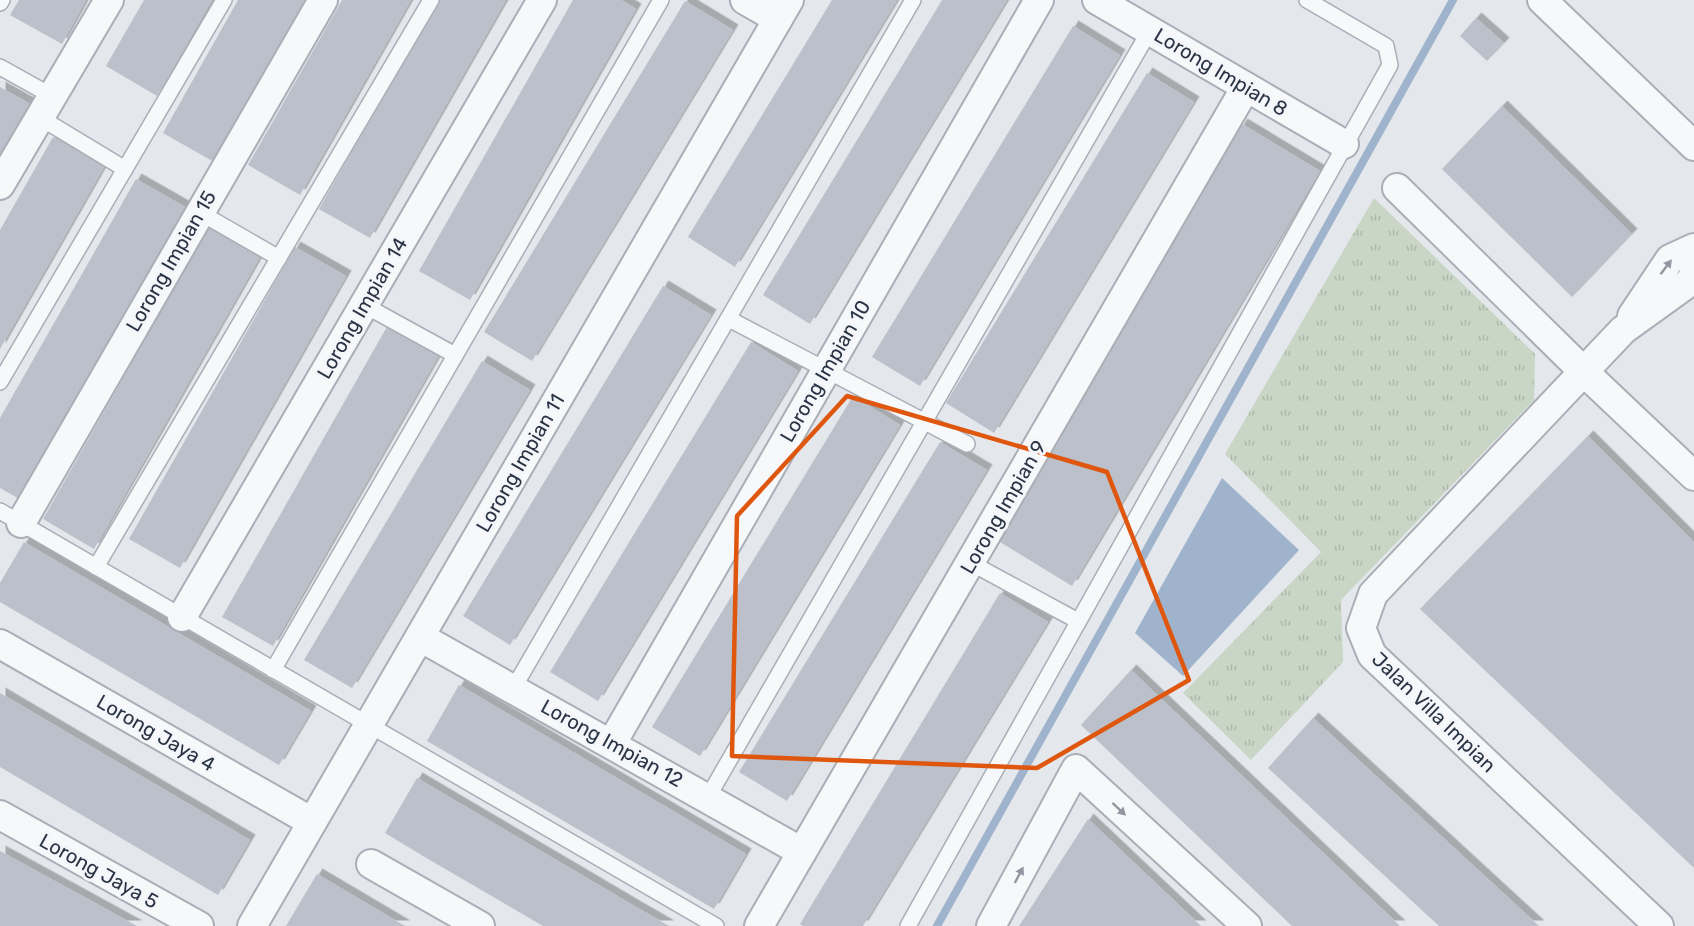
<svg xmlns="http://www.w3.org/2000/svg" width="1694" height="926" font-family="Rubik,sans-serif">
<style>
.grass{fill:url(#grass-tufts)}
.water{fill:#9fb4cc}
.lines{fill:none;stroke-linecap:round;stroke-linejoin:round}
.stream{stroke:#9fb4cc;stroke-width:8}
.building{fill:#bbc0ca;filter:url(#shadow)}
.lane-casing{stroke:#a9aeb7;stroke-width:18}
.street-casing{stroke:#a9aeb7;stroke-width:32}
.lane{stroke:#f7f8fa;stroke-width:15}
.street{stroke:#f7f8fa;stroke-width:28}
.oneway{fill:#9196a0}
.marked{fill:none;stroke:#df570f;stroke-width:4.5;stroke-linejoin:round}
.labels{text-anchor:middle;stroke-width:6;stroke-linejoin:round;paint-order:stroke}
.street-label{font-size:20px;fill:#2b3445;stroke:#f4f6f9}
</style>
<defs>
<pattern id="grass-tufts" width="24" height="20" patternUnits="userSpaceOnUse" patternTransform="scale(1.5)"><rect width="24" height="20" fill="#c9d6c5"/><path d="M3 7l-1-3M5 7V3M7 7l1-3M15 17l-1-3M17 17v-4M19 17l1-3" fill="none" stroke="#adb8ab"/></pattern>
<filter id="shadow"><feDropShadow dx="5.5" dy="-5.5" stdDeviation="0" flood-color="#0004"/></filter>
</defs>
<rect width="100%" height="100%" fill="#e4e7ec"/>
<polygon class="grass" points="1374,198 1535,354 1534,400 1341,600 1343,662 1251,760 1183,693 1321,552 1225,454"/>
<polygon class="water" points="1222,478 1299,550 1183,676 1135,633"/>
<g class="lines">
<polyline class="stream" points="937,926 1453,0"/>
</g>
<g class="building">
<polygon points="19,0 86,0 62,44 10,15"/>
<polygon points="144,0 212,0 157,96 106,66"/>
<polygon points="238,0 306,0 214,162 163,133"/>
<polygon points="342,0 411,0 300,195 248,165"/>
<polygon points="438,0 506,0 370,238 319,209"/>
<polygon points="573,0 621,0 636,9 470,300 419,271"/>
<polygon points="832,0 897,0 735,267 688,237"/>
<polygon points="942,0 1007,0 810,324 763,295"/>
<polygon points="685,1 733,30 532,361 484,332"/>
<polygon points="1476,18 1504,43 1487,61 1460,36"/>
<polygon points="1073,26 1120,55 920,386 872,357"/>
<polygon points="1147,73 1194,102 994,433 946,403"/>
<polygon points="0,87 32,105 0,161"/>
<polygon points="1502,106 1632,234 1572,297 1442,169"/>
<polygon points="1242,124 1320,171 1072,586 995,539"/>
<polygon points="53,137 104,167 0,349 0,230"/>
<polygon points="136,179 187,208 21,500 0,488 0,418"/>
<polygon points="209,227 260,257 94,549 43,519"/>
<polygon points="295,247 346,276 180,568 129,539"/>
<polygon points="663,286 711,315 510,645 463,616"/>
<polygon points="388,325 439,355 273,646 222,617"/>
<polygon points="751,342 798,371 598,701 550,672"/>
<polygon points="482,361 530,390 352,688 304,660"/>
<polygon points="853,396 900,425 700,756 652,727"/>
<polygon points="1588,436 1694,542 1694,868 1420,609"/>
<polygon points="940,442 987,470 787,801 739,772"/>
<polygon points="24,542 311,711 279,765 0,602 0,583"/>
<polygon points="1000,593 1048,622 863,926 803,926 800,924"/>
<polygon points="1131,670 1400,926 1292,926 1081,725"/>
<polygon points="459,685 746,854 714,909 427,741"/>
<polygon points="0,693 250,840 218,895 0,767"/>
<polygon points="1313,718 1539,926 1439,926 1268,768"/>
<polygon points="417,778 636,907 669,926 543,926 423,856 385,833"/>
<polygon points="1088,819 1201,926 1019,926"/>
<polygon points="0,851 137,926 0,926"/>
<polygon points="317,874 405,926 286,926"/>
</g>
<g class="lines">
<defs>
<g id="lane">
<polyline points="0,3 2,0"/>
<polyline points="0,67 52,96"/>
<polyline points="39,117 125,169"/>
<polyline points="199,212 279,258"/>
<polyline points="364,305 455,355"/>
<polyline points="729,319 967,444"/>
<polyline points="0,382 224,0"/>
<polyline points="0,511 716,926"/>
<polyline points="971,563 1078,621"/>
<polyline points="96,567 431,0"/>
<polyline points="273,670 661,0"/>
<polyline points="513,689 913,0"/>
<polyline points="708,797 1150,30"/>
<polyline points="908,926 1390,65 1386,46 1307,0"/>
</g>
<g id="street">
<polyline points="745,0 778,19"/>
<polyline points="1097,0 1344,144"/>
<polyline points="1542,0 1694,146"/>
<polyline points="0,185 109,0"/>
<polyline points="1397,188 1583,371 1694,476"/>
<polyline points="1632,316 1670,259 1694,248"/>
<polyline points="21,523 323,0"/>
<polyline points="182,617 542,0"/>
<polyline points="420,637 802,852"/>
<polyline points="0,644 312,822"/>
<polyline points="612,743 1039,0"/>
<polyline points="0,815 199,926"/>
<polyline points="371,864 480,926"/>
<polyline points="252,926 789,0"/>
<polyline points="759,926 1246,87"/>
<polyline points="991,926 1076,769 1247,926"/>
<polyline points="1659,926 1372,655 1361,628 1373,594 1623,330 1691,281 1694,273"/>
</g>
</defs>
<use href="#lane" class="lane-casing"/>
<use href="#street" class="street-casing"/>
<use href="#lane" class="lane"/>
<use href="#street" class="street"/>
</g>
<defs><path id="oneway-solid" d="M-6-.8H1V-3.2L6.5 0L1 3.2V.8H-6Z" transform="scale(1.5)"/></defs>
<g class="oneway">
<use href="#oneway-solid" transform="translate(1666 267) rotate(-53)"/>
<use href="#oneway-solid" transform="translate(1119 809) rotate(43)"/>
<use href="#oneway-solid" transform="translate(1019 875) rotate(-62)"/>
</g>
<path class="marked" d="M847 396 1107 472 1189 680 1037 768 732 756 737 516Z"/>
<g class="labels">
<g class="street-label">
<text transform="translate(1221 72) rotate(31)" y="7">Lorong Impian 8</text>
<text transform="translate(171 261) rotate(-60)" y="7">Lorong Impian 15</text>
<text transform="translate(362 308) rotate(-60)" y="7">Lorong Impian 14</text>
<text transform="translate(825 371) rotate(-60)" y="7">Lorong Impian 10</text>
<text transform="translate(520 463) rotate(-60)" y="7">Lorong Impian 11</text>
<text transform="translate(1003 507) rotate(-60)" y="7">Lorong Impian 9</text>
<text transform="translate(1434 712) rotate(44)" y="7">Jalan Villa Impian</text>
<text transform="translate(156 733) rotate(30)" y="7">Lorong Jaya 4</text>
<text transform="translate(612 743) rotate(29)" y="7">Lorong Impian 12</text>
<text transform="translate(99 871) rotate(29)" y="7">Lorong Jaya 5</text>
</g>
</g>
</svg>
